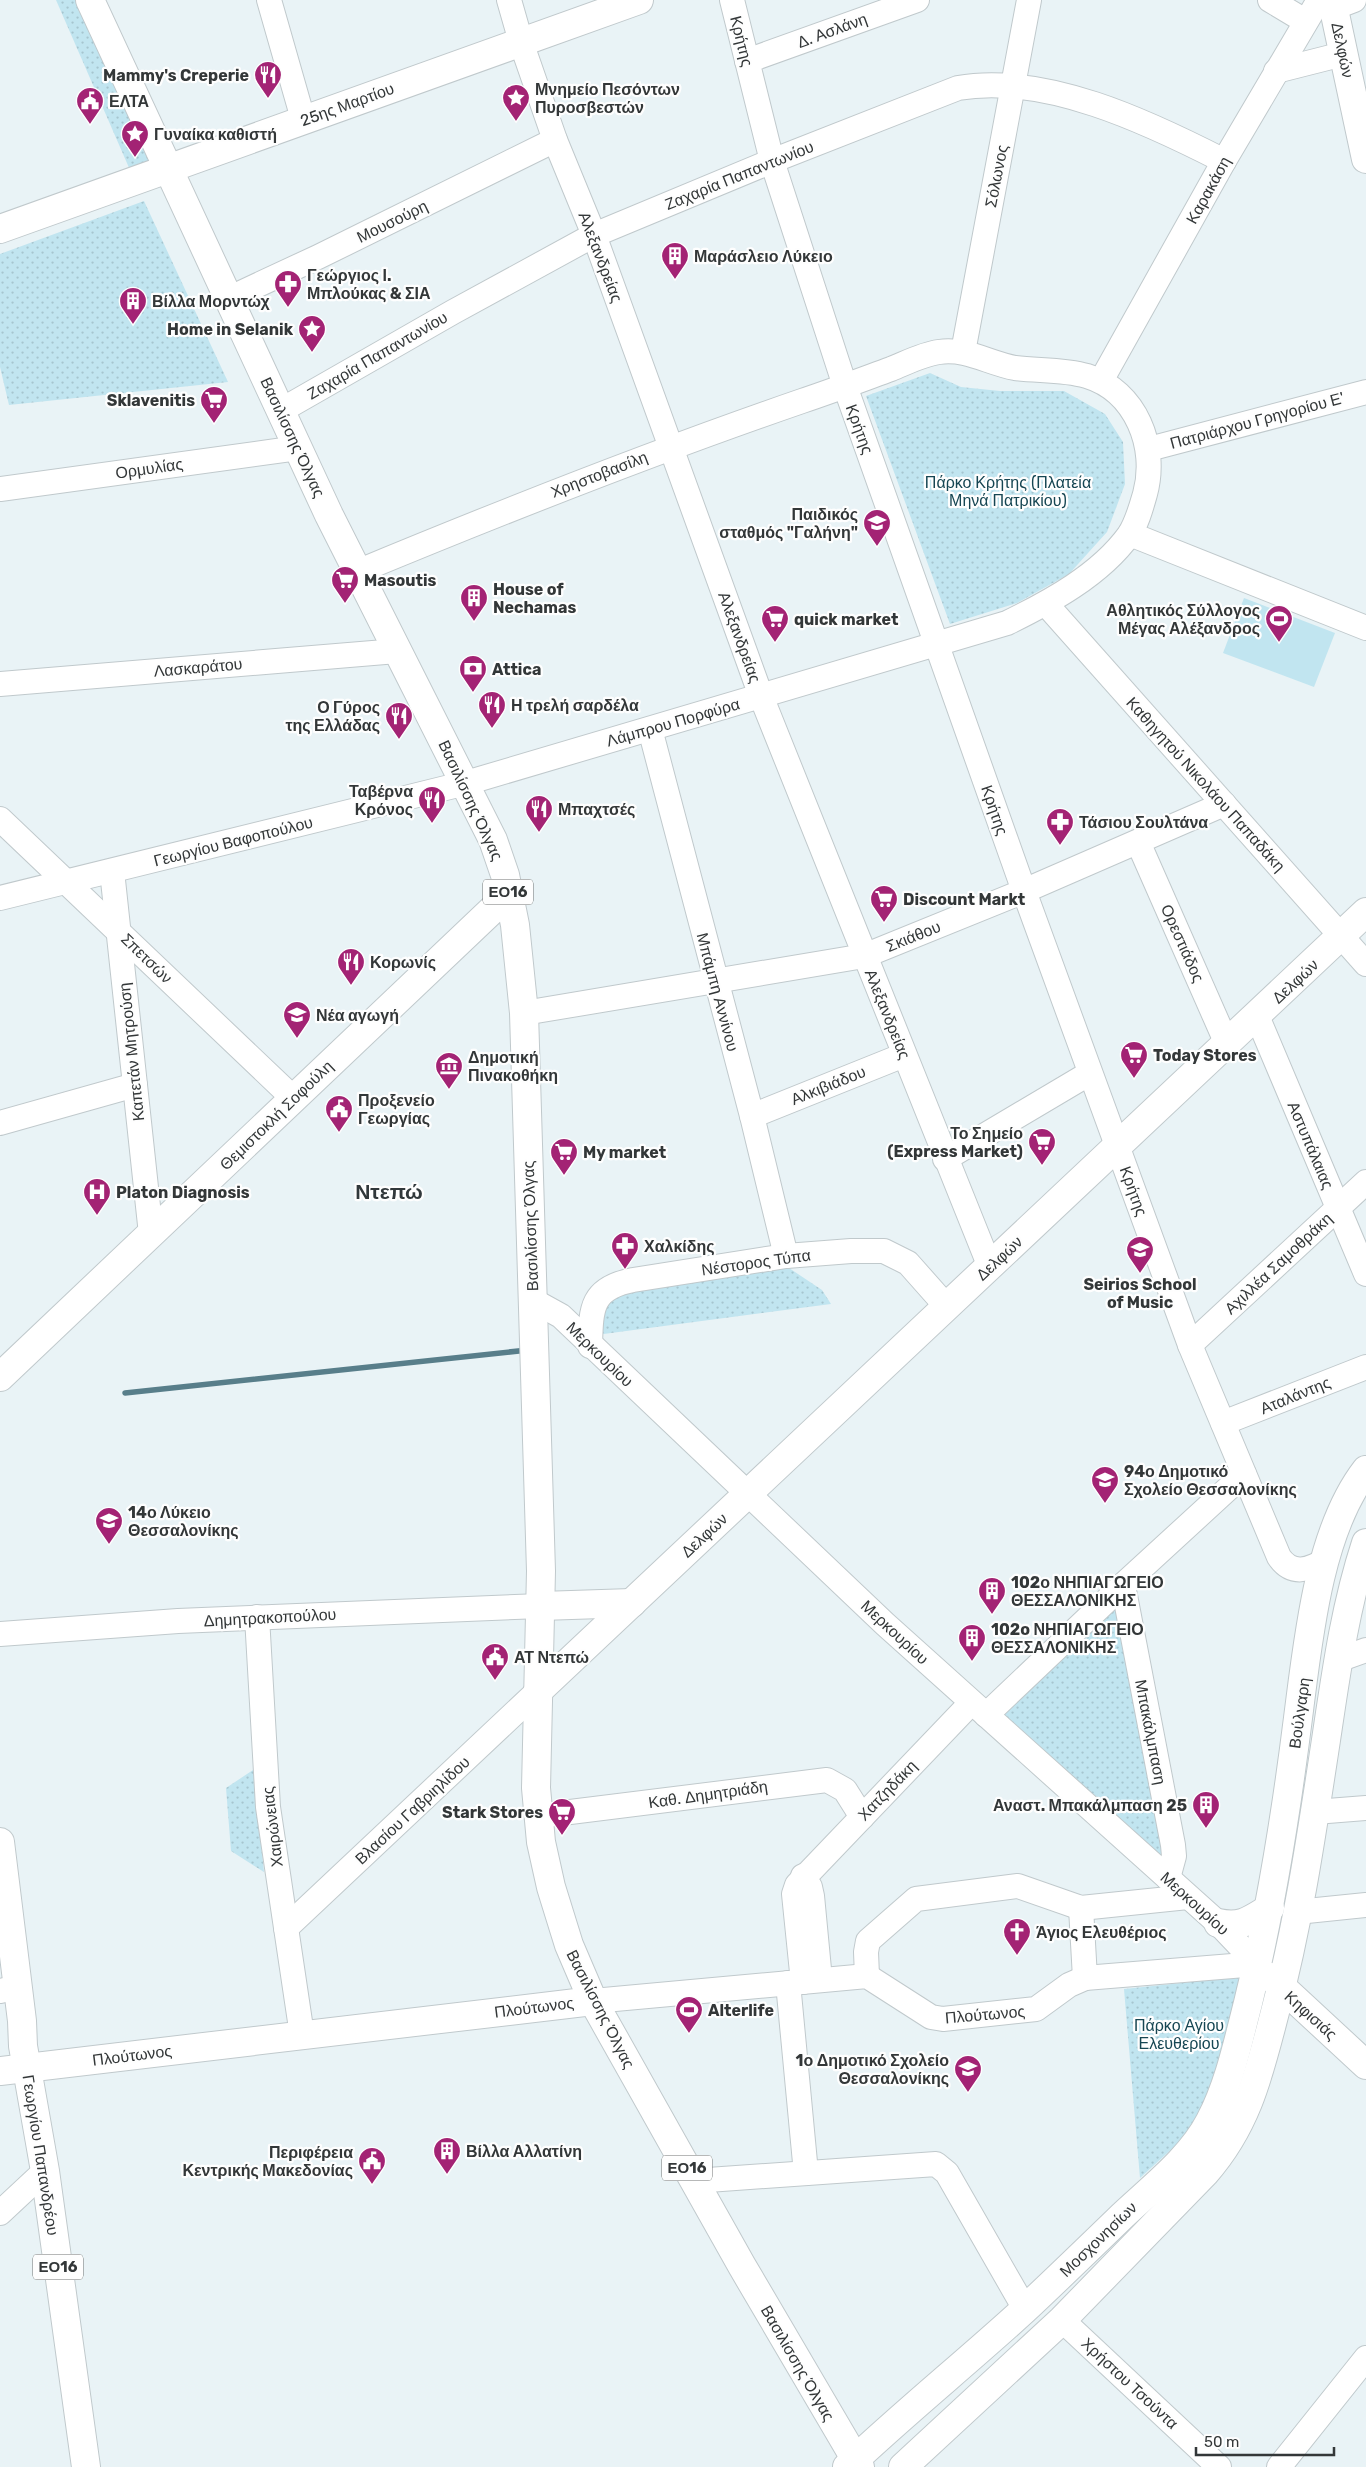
<svg xmlns="http://www.w3.org/2000/svg" width="1366" height="2467" font-family="Rubik,sans-serif">
<style>
.grass{fill:url(#grass-dots)}
.garden{fill:#c1e5f0}
.lines{fill:none;stroke-linecap:round;stroke-linejoin:round}
.stream{stroke:#587e8a;stroke-width:5.5}
.minor-casing{stroke:#c0c9cc;stroke-width:26}
.major-casing{stroke:#c0c9cc;stroke-width:30}
.minor{stroke:#fff;stroke-width:24}
.major{stroke:#fff;stroke-width:28}
.labels{text-anchor:middle;stroke-width:4.5;stroke-linejoin:round;paint-order:stroke}
.shield{fill:#fefefe;stroke:#707373;stroke-width:1}
.shield-label{font-size:15px;font-weight:bold;fill:#333738}
.street-label{font-size:16px;fill:#333738;stroke:#fefefe}
.poi-label{font-size:16px;font-weight:bold;fill:#333738;stroke:#fefefe;text-anchor:start}
.park-label{font-size:16px;fill:#164653;stroke:#fefefe}
.district-label{font-size:21px;font-weight:bold;fill:#31383b;stroke:#fefefe}
</style>
<defs>
<pattern id="grass-dots" width="8" height="8" patternUnits="userSpaceOnUse" patternTransform="scale(1.25)"><rect width="8" height="8" fill="#c1e5f0"/><path d="M2 2h.1M6 6h.1" fill="none" stroke="#a6c5cf" stroke-width="1.8" stroke-linecap="round"/></pattern>
</defs>
<rect width="100%" height="100%" fill="#e9f3f6"/>
<g class="grass">
<polygon points="56,0 77,0 151,163 130,170"/>
<polygon points="144,201 228,382 9,405 0,367 0,254"/>
<polygon points="930,373 961,387 1000,391 1064,391 1105,414 1123,442 1125,484 1107,532 1069,574 1017,603 950,624 866,396"/>
<polygon points="789,1268 822,1290 831,1304 596,1335 608,1295"/>
<polygon points="1123,1585 1171,1869 986,1715"/>
<polygon points="253,1770 264,1872 231,1851 226,1788"/>
<polygon points="1248,1976 1214,2097 1187,2135 1140,2178 1124,1989"/>
</g>
<polygon class="garden" points="1244,598 1335,633 1314,687 1223,653"/>
<g class="lines">
<polyline class="stream" points="125,1393 528,1350"/>
<defs>
<g id="minor">
<polyline points="269,0 303,119"/>
<polyline points="509,0 521,42 555,140 594,235 761,696 990,1267"/>
<path d="M732 0 772 161 845 386 1024 891 1190 1345 1279 1557C1292 1576 1309 1570 1326 1560"/>
<polyline points="1270,0 1305,21"/>
<polyline points="1333,8 1354,0"/>
<polyline points="747,61 917,0"/>
<polyline points="1276,71 1343,54"/>
<polyline points="228,299 318,257 555,140"/>
<polyline points="963,352 1029,0"/>
<polyline points="1101,381 1224,161 1319,0"/>
<path d="M280 411 453 312 594 235 772 161 958 88C1045 73 1148 122 1224 161"/>
<polyline points="1149,449 1366,392"/>
<polyline points="0,489 298,448"/>
<polyline points="1130,534 1366,628"/>
<polyline points="1046,604 1366,964"/>
<polyline points="0,684 397,651"/>
<polyline points="650,729 752,1116 786,1256"/>
<polyline points="0,819 293,1098"/>
<polyline points="1138,842 1227,1044"/>
<polyline points="112,871 151,1234"/>
<path d="M0 898 466 783 1007 623C1050 602 1100 575 1129 535 1137 523 1141 508 1145 494 1158 447 1136 391 1087 376 1063 369 1039 371 1015 368 988 363 967 348 939 352 923 354 906 363 891 369 861 380 832 391 802 401 651 453 504 511 357 572"/>
<polyline points="524,1013 864,956 1024,891 1224,804"/>
<polyline points="1257,1016 1366,1274"/>
<polyline points="752,1116 904,1055"/>
<polyline points="0,1123 135,1085"/>
<polyline points="945,1159 1090,1073"/>
<polyline points="532,1300 561,1316 885,1624 1218,1923 1257,1964"/>
<polyline points="1190,1345 1366,1182"/>
<path d="M590 1346C591 1308 591 1288 633 1280L786 1256 851 1251H884L908 1263 947 1307"/>
<polyline points="1223,1423 1366,1367"/>
<polyline points="1123,1585 1173,1845 1174,1856 1168,1878"/>
<polyline points="257,1617 268,1807 302,2035"/>
<polyline points="0,1634 178,1621 541,1606"/>
<polyline points="1338,1660 1366,1650"/>
<polyline points="986,1715 1123,1585 1244,1474"/>
<polyline points="1315,1812 1366,1808"/>
<polyline points="538,1816 827,1780 845,1790 862,1817"/>
<polyline points="803,1876 810,1887 812,1896 820,1980"/>
<polyline points="1081,1908 1085,1978"/>
<polyline points="1297,1912 1366,1905"/>
<polyline points="286,1928 538,1691"/>
<polyline points="867,1976 866,1952 868,1941 916,1899 1018,1886 1081,1908 1188,1897"/>
<polyline points="803,1982 794,1894 797,1885 971,1703"/>
<polyline points="788,1983 806,2173"/>
<polyline points="0,1991 18,1987"/>
<polyline points="593,2001 867,1976 931,2017 943,2019 1036,2009 1069,1985 1085,1978 1257,1964"/>
<polyline points="694,2181 936,2164 947,2173 1025,2309"/>
<polyline points="0,2213 45,2171"/>
<polyline points="1062,2320 1219,2467"/>
<polyline points="1279,2467 1366,2358"/>
</g>
<g id="major">
<polyline points="90,0 329,515 493,840 505,875 515,925 524,1013 541,1571 536,1788 541,1842 551,1887 569,1945 593,2001 742,2266 860,2467"/>
<polyline points="1332,0 1366,159"/>
<polyline points="0,229 639,0"/>
<polyline points="0,1377 509,894"/>
<polyline points="541,1606 632,1603"/>
<polyline points="538,1691 1366,912"/>
<polyline points="0,1842 22,2021 23,2046 45,2171 86,2467"/>
<path d="M1218 1923C1242 1928 1250 1920 1270 1908"/>
<polyline points="1271,1977 1366,2065"/>
<polyline points="0,2071 593,2001"/>
<path d="M847 2467C904 2413 966 2363 1024 2310 1056 2280 1087 2250 1118 2220 1149 2190 1190 2160 1210 2121 1229 2085 1238 2042 1248 2003 1271 1909 1286 1814 1298 1718 1308 1641 1318 1532 1366 1470"/>
<path d="M903 2467 1062 2320 1205 2173C1248 2124 1259 2073 1275 2012 1299 1922 1312 1831 1326 1740 1336 1673 1345 1607 1366 1543"/>
</g>
</defs>
<use href="#minor" class="minor-casing"/>
<use href="#major" class="major-casing"/>
<use href="#minor" class="minor"/>
<use href="#major" class="major"/>
</g>
<defs>
<symbol id="restaurant-pin" viewBox="-11 -11 22 30"><path d="M0 17L-7.5 6A9.5 9.5 0 1 1 7.5 6Z" fill="#a32374" stroke="#fefefe"/><path d="M-5-6h1v4h1v-4h1v4h1v-4h1v5L-1.5 .5V6h-2V.5L-5-1ZM5-6V6H3V1.5H1.5Q1.5-4 5-6Z" fill="#fff"/></symbol>
<symbol id="sight-pin" viewBox="-11 -11 22 30"><path d="M0 17L-7.5 6A9.5 9.5 0 1 1 7.5 6Z" fill="#a32374" stroke="#fefefe"/><path d="M0-6L1.8-2.2L6-1.7L2.9 1.2L3.7 5.4L0 3.3L-3.7 5.4L-2.9 1.2L-6-1.7L-1.8-2.2Z" fill="#fff"/></symbol>
<symbol id="civic-pin" viewBox="-11 -11 22 30"><path d="M0 17L-7.5 6A9.5 9.5 0 1 1 7.5 6Z" fill="#a32374" stroke="#fefefe"/><path d="M-.6-6.5H3V-4.5H.6V-3L4-1V1h2V6H-6V1h2V-1L-.6-3ZM-1.2 2.5V6h2.4V2.5Z" fill="#fff"/></symbol>
<symbol id="building-pin" viewBox="-11 -11 22 30"><path d="M0 17L-7.5 6A9.5 9.5 0 1 1 7.5 6Z" fill="#a32374" stroke="#fefefe"/><path d="M-4-6H4V6H1V3H-1V6H-4ZM-2.5-4.3h1.7v1.8h-1.7ZM.8-4.3h1.7v1.8H.8ZM-2.5-1h1.7V.8h-1.7ZM.8-1h1.7V.8H.8Z" fill="#fff"/></symbol>
<symbol id="pharmacy-pin" viewBox="-11 -11 22 30"><path d="M0 17L-7.5 6A9.5 9.5 0 1 1 7.5 6Z" fill="#a32374" stroke="#fefefe"/><path d="M-2-6h4v4h4v4h-4v4h-4v-4h-4v-4h4Z" fill="#fff"/></symbol>
<symbol id="supermarket-pin" viewBox="-11 -11 22 30"><path d="M0 17L-7.5 6A9.5 9.5 0 1 1 7.5 6Z" fill="#a32374" stroke="#fefefe"/><path d="M-6-5.5h2.5l.6 2H6L4.5 2H-2.5L-4.4-4H-6ZM-1.5 3.2a1.3 1.3 0 1 0 .1 0ZM3 3.2a1.3 1.3 0 1 0 .1 0Z" fill="#fff"/></symbol>
<symbol id="school-pin" viewBox="-11 -11 22 30"><path d="M0 17L-7.5 6A9.5 9.5 0 1 1 7.5 6Z" fill="#a32374" stroke="#fefefe"/><path d="M0-5L7-2L0 1L-7-2ZM-4 1L0 2.5L4 1V4Q0 6-4 4Z" fill="#fff"/></symbol>
<symbol id="stadium-pin" viewBox="-11 -11 22 30"><path d="M0 17L-7.5 6A9.5 9.5 0 1 1 7.5 6Z" fill="#a32374" stroke="#fefefe"/><path d="M0-5a6.5 5 0 1 0 0 10a6.5 5 0 1 0 0-10ZM-3.5-1.8h7v3.6h-7Z" fill="#fff"/></symbol>
<symbol id="bank-pin" viewBox="-11 -11 22 30"><path d="M0 17L-7.5 6A9.5 9.5 0 1 1 7.5 6Z" fill="#a32374" stroke="#fefefe"/><path d="M-6-4H6V4H-6ZM0-2.3a2.3 2.3 0 1 0 0 4.6a2.3 2.3 0 1 0 0-4.6Z" fill="#fff"/></symbol>
<symbol id="museum-pin" viewBox="-11 -11 22 30"><path d="M0 17L-7.5 6A9.5 9.5 0 1 1 7.5 6Z" fill="#a32374" stroke="#fefefe"/><path d="M0-6L6-3V-2H-6V-3ZM-5-1h2V3h-2ZM-1-1h2V3h-2ZM3-1h2V3H3ZM-6 4H6V6H-6Z" fill="#fff"/></symbol>
<symbol id="hospital-pin" viewBox="-11 -11 22 30"><path d="M0 17L-7.5 6A9.5 9.5 0 1 1 7.5 6Z" fill="#a32374" stroke="#fefefe"/><path d="M-5-5h3v3.5h4V-5h3V5h-3V1.5h-4V5h-3Z" fill="#fff"/></symbol>
<symbol id="church-pin" viewBox="-11 -11 22 30"><path d="M0 17L-7.5 6A9.5 9.5 0 1 1 7.5 6Z" fill="#a32374" stroke="#fefefe"/><path d="M-1.2-6h2.4v3.5h3.3v2.4h-3.3V6h-2.4V-.1h-3.3v-2.4h3.3Z" fill="#fff"/></symbol>
</defs>
<g fill-rule="evenodd">
<use href="#restaurant-pin" x="252" y="59" width="32" height="43"/>
<use href="#sight-pin" x="500" y="82" width="32" height="43"/>
<use href="#civic-pin" x="74" y="85" width="32" height="43"/>
<use href="#sight-pin" x="119" y="118" width="32" height="43"/>
<use href="#building-pin" x="659" y="240" width="32" height="43"/>
<use href="#pharmacy-pin" x="272" y="268" width="32" height="43"/>
<use href="#building-pin" x="117" y="285" width="32" height="43"/>
<use href="#sight-pin" x="296" y="313" width="32" height="43"/>
<use href="#supermarket-pin" x="198" y="384" width="32" height="43"/>
<use href="#school-pin" x="861" y="507" width="32" height="43"/>
<use href="#supermarket-pin" x="329" y="564" width="32" height="43"/>
<use href="#building-pin" x="458" y="582" width="32" height="43"/>
<use href="#supermarket-pin" x="759" y="603" width="32" height="43"/>
<use href="#stadium-pin" x="1263" y="603" width="32" height="43"/>
<use href="#bank-pin" x="457" y="653" width="32" height="43"/>
<use href="#restaurant-pin" x="476" y="689" width="32" height="43"/>
<use href="#restaurant-pin" x="383" y="700" width="32" height="43"/>
<use href="#restaurant-pin" x="416" y="784" width="32" height="43"/>
<use href="#restaurant-pin" x="523" y="793" width="32" height="43"/>
<use href="#pharmacy-pin" x="1044" y="806" width="32" height="43"/>
<use href="#supermarket-pin" x="868" y="883" width="32" height="43"/>
<use href="#restaurant-pin" x="335" y="946" width="32" height="43"/>
<use href="#school-pin" x="281" y="999" width="32" height="43"/>
<use href="#supermarket-pin" x="1118" y="1039" width="32" height="43"/>
<use href="#museum-pin" x="433" y="1050" width="32" height="43"/>
<use href="#civic-pin" x="323" y="1093" width="32" height="43"/>
<use href="#supermarket-pin" x="1026" y="1126" width="32" height="43"/>
<use href="#supermarket-pin" x="548" y="1136" width="32" height="43"/>
<use href="#hospital-pin" x="81" y="1176" width="32" height="43"/>
<use href="#pharmacy-pin" x="609" y="1230" width="32" height="43"/>
<use href="#school-pin" x="1124" y="1234" width="32" height="43"/>
<use href="#school-pin" x="1089" y="1464" width="32" height="43"/>
<use href="#school-pin" x="93" y="1505" width="32" height="43"/>
<use href="#building-pin" x="976" y="1575" width="32" height="43"/>
<use href="#building-pin" x="956" y="1622" width="32" height="43"/>
<use href="#civic-pin" x="479" y="1641" width="32" height="43"/>
<use href="#building-pin" x="1190" y="1789" width="32" height="43"/>
<use href="#supermarket-pin" x="546" y="1796" width="32" height="43"/>
<use href="#church-pin" x="1001" y="1916" width="32" height="43"/>
<use href="#stadium-pin" x="673" y="1994" width="32" height="43"/>
<use href="#school-pin" x="952" y="2053" width="32" height="43"/>
<use href="#building-pin" x="431" y="2135" width="32" height="43"/>
<use href="#civic-pin" x="356" y="2145" width="32" height="43"/>
</g>
<g class="labels">
<g class="shield">
<rect x="483" y="879.5" width="50" height="25" rx="4"/>
<rect x="662" y="2155.5" width="50" height="25" rx="4"/>
<rect x="33" y="2254.5" width="50" height="25" rx="4"/>
</g>
<g class="shield-label">
<text x="508" y="897">ΕΟ16</text>
<text x="687" y="2173">ΕΟ16</text>
<text x="58" y="2272">ΕΟ16</text>
</g>
<g class="street-label">
<text transform="translate(832 30) rotate(-20)" y="6">Δ. Ασλάνη</text>
<text transform="translate(742 41) rotate(76)" y="6">Κρήτης</text>
<text transform="translate(1343 50) rotate(78)" y="6">Δελφών</text>
<text transform="translate(347 104) rotate(-20)" y="6">25ης Μαρτίου</text>
<text transform="translate(739 175) rotate(-22)" y="6">Ζαχαρία Παπαντωνίου</text>
<text transform="translate(996 176) rotate(-79)" y="6">Σόλωνος</text>
<text transform="translate(1208 190) rotate(-61)" y="6">Καρακάση</text>
<text transform="translate(392 221) rotate(-26)" y="6">Μουσούρη</text>
<text transform="translate(601 257) rotate(69)" y="6">Αλεξανδρείας</text>
<text transform="translate(377 355) rotate(-30)" y="6">Ζαχαρία Παπαντωνίου</text>
<text transform="translate(1257 420) rotate(-15)" y="6">Πατριάρχου Γρηγορίου Ε'</text>
<text transform="translate(860 429) rotate(70)" y="6">Κρήτης</text>
<text transform="translate(293 437) rotate(65)" y="6">Βασιλίσσης Όλγας</text>
<text transform="translate(149 468) rotate(-8)" y="6">Ορμυλίας</text>
<text transform="translate(599 474) rotate(-21)" y="6">Χρηστοβασίλη</text>
<text transform="translate(740 637) rotate(70)" y="6">Αλεξανδρείας</text>
<text transform="translate(198 667) rotate(-5)" y="6">Λασκαράτου</text>
<text transform="translate(673 722) rotate(-16)" y="6">Λάμπρου Πορφύρα</text>
<text transform="translate(1206 784) rotate(48)" y="6">Καθηγητού Νικολάου Παπαδάκη</text>
<text transform="translate(471 800) rotate(65)" y="6">Βασιλίσσης Όλγας</text>
<text transform="translate(995 810) rotate(71)" y="6">Κρήτης</text>
<text transform="translate(233 841) rotate(-14)" y="6">Γεωργίου Βαφοπούλου</text>
<text transform="translate(913 936) rotate(-22)" y="6">Σκιάθου</text>
<text transform="translate(1183 943) rotate(66)" y="6">Ορεστιάδος</text>
<text transform="translate(147 958) rotate(44)" y="6">Σπετσών</text>
<text transform="translate(1295 981) rotate(-43)" y="6">Δελφών</text>
<text transform="translate(718 992) rotate(75)" y="6">Μπάμπη Αννίνου</text>
<text transform="translate(888 1014) rotate(68)" y="6">Αλεξανδρείας</text>
<text transform="translate(131 1052) rotate(-96)" y="6">Καπετάν Μητρούση</text>
<text transform="translate(828 1085) rotate(-22)" y="6">Αλκιβιάδου</text>
<text transform="translate(276 1115) rotate(-44)" y="6">Θεμιστοκλή Σοφούλη</text>
<text transform="translate(1311 1145) rotate(67)" y="6">Αστυπάλαιας</text>
<text transform="translate(1134 1191) rotate(70)" y="6">Κρήτης</text>
<text transform="translate(530 1226) rotate(-92)" y="6">Βασιλίσσης Όλγας</text>
<text transform="translate(999 1258) rotate(-43)" y="6">Δελφών</text>
<text transform="translate(756 1262) rotate(-8)" y="6">Νέστορος Τύπα</text>
<text transform="translate(1278 1263) rotate(-43)" y="6">Αχιλλέα Σαμοθράκη</text>
<text transform="translate(600 1354) rotate(44)" y="6">Μερκουρίου</text>
<text transform="translate(1295 1395) rotate(-22)" y="6">Αταλάντης</text>
<text transform="translate(704 1535) rotate(-43)" y="6">Δελφών</text>
<text transform="translate(270 1617) rotate(-3)" y="6">Δημητρακοπούλου</text>
<text transform="translate(895 1632) rotate(43)" y="6">Μερκουρίου</text>
<text transform="translate(1299 1713) rotate(-82)" y="6">Βούλγαρη</text>
<text transform="translate(1151 1732) rotate(79)" y="6">Μπακάλμπαση</text>
<text transform="translate(887 1790) rotate(-46)" y="6">Χατζηδάκη</text>
<text transform="translate(708 1794) rotate(-8)" y="6">Καθ. Δημητριάδη</text>
<text transform="translate(412 1810) rotate(-43)" y="6">Βλασίου Γαβριηλίδου</text>
<text transform="translate(272 1827) rotate(-97)" y="6">Χαιρώνειας</text>
<text transform="translate(1195 1903) rotate(42)" y="6">Μερκουρίου</text>
<text transform="translate(534 2007) rotate(-7)" y="6">Πλούτωνος</text>
<text transform="translate(601 2009) rotate(63)" y="6">Βασιλίσσης Όλγας</text>
<text transform="translate(985 2014) rotate(-5)" y="6">Πλούτωνος</text>
<text transform="translate(1311 2015) rotate(42)" y="6">Κηφισιάς</text>
<text transform="translate(132 2055) rotate(-7)" y="6">Πλούτωνος</text>
<text transform="translate(41 2155) rotate(81)" y="6">Γεωργίου Παπανδρέου</text>
<text transform="translate(1098 2239) rotate(-44)" y="6">Μοσχονησίων</text>
<text transform="translate(798 2363) rotate(60)" y="6">Βασιλίσσης Όλγας</text>
<text transform="translate(1130 2383) rotate(43)" y="6">Χρήστου Τσούντα</text>
</g>
<g class="poi-label">
<text x="249" y="81" text-anchor="end">Mammy's Creperie</text>
<text x="535" y="95">Μνημείο Πεσόντων<tspan x="535" dy="18">Πυροσβεστών</tspan></text>
<text x="109" y="107">ΕΛΤΑ</text>
<text x="154" y="140">Γυναίκα καθιστή</text>
<text x="694" y="262">Μαράσλειο Λύκειο</text>
<text x="307" y="281">Γεώργιος Ι.<tspan x="307" dy="18">Μπλούκας &amp; ΣΙΑ</tspan></text>
<text x="152" y="307">Βίλλα Μορντώχ</text>
<text x="293" y="335" text-anchor="end">Home in Selanik</text>
<text x="195" y="406" text-anchor="end">Sklavenitis</text>
<text x="858" y="520" text-anchor="end">Παιδικός<tspan x="858" dy="18">σταθμός "Γαλήνη"</tspan></text>
<text x="364" y="586">Masoutis</text>
<text x="493" y="595">House of<tspan x="493" dy="18">Nechamas</tspan></text>
<text x="1260" y="616" text-anchor="end">Αθλητικός Σύλλογος<tspan x="1260" dy="18">Μέγας Αλέξανδρος</tspan></text>
<text x="794" y="625">quick market</text>
<text x="492" y="675">Attica</text>
<text x="511" y="711">Η τρελή σαρδέλα</text>
<text x="380" y="713" text-anchor="end">Ο Γύρος<tspan x="380" dy="18">της Ελλάδας</tspan></text>
<text x="413" y="797" text-anchor="end">Ταβέρνα<tspan x="413" dy="18">Κρόνος</tspan></text>
<text x="558" y="815">Μπαχτσές</text>
<text x="1079" y="828">Τάσιου Σουλτάνα</text>
<text x="903" y="905">Discount Markt</text>
<text x="370" y="968">Κορωνίς</text>
<text x="316" y="1021">Νέα αγωγή</text>
<text x="1153" y="1061">Today Stores</text>
<text x="468" y="1063">Δημοτική<tspan x="468" dy="18">Πινακοθήκη</tspan></text>
<text x="358" y="1106">Προξενείο<tspan x="358" dy="18">Γεωργίας</tspan></text>
<text x="1023" y="1139" text-anchor="end">Το Σημείο<tspan x="1023" dy="18">(Express Market)</tspan></text>
<text x="583" y="1158">My market</text>
<text x="116" y="1198">Platon Diagnosis</text>
<text x="644" y="1252">Χαλκίδης</text>
<text x="1140" y="1290" text-anchor="middle">Seirios School<tspan x="1140" dy="18">of Music</tspan></text>
<text x="1124" y="1477">94ο Δημοτικό<tspan x="1124" dy="18">Σχολείο Θεσσαλονίκης</tspan></text>
<text x="128" y="1518">14ο Λύκειο<tspan x="128" dy="18">Θεσσαλονίκης</tspan></text>
<text x="1011" y="1588">102ο ΝΗΠΙΑΓΩΓΕΙΟ<tspan x="1011" dy="18">ΘΕΣΣΑΛΟΝΙΚΗΣ</tspan></text>
<text x="991" y="1635">102o ΝΗΠΙΑΓΩΓΕΙΟ<tspan x="991" dy="18">ΘΕΣΣΑΛΟΝΙΚΗΣ</tspan></text>
<text x="514" y="1663">ΑΤ Ντεπώ</text>
<text x="1187" y="1811" text-anchor="end">Αναστ. Μπακάλμπαση 25</text>
<text x="543" y="1818" text-anchor="end">Stark Stores</text>
<text x="1036" y="1938">Άγιος Ελευθέριος</text>
<text x="708" y="2016">Alterlife</text>
<text x="949" y="2066" text-anchor="end">1ο Δημοτικό Σχολείο<tspan x="949" dy="18">Θεσσαλονίκης</tspan></text>
<text x="466" y="2157">Βίλλα Αλλατίνη</text>
<text x="353" y="2158" text-anchor="end">Περιφέρεια<tspan x="353" dy="18">Κεντρικής Μακεδονίας</tspan></text>
</g>
<g class="park-label">
<text x="1008" y="488">Πάρκο Κρήτης (Πλατεία<tspan x="1008" dy="18">Μηνά Πατρικίου)</tspan></text>
<text x="1179" y="2031">Πάρκο Αγίου<tspan x="1179" dy="18">Ελευθερίου</tspan></text>
</g>
<g class="district-label">
<text x="389" y="1199">Ντεπώ</text>
</g>
</g>
<path d="M1196 2447v8h138v-8" fill="none" stroke="#333738" stroke-width="2.5"/>
<text x="1204" y="2447" font-size="15" fill="#333738" stroke="#fefefe" stroke-width="4" paint-order="stroke">50 m</text>
</svg>
